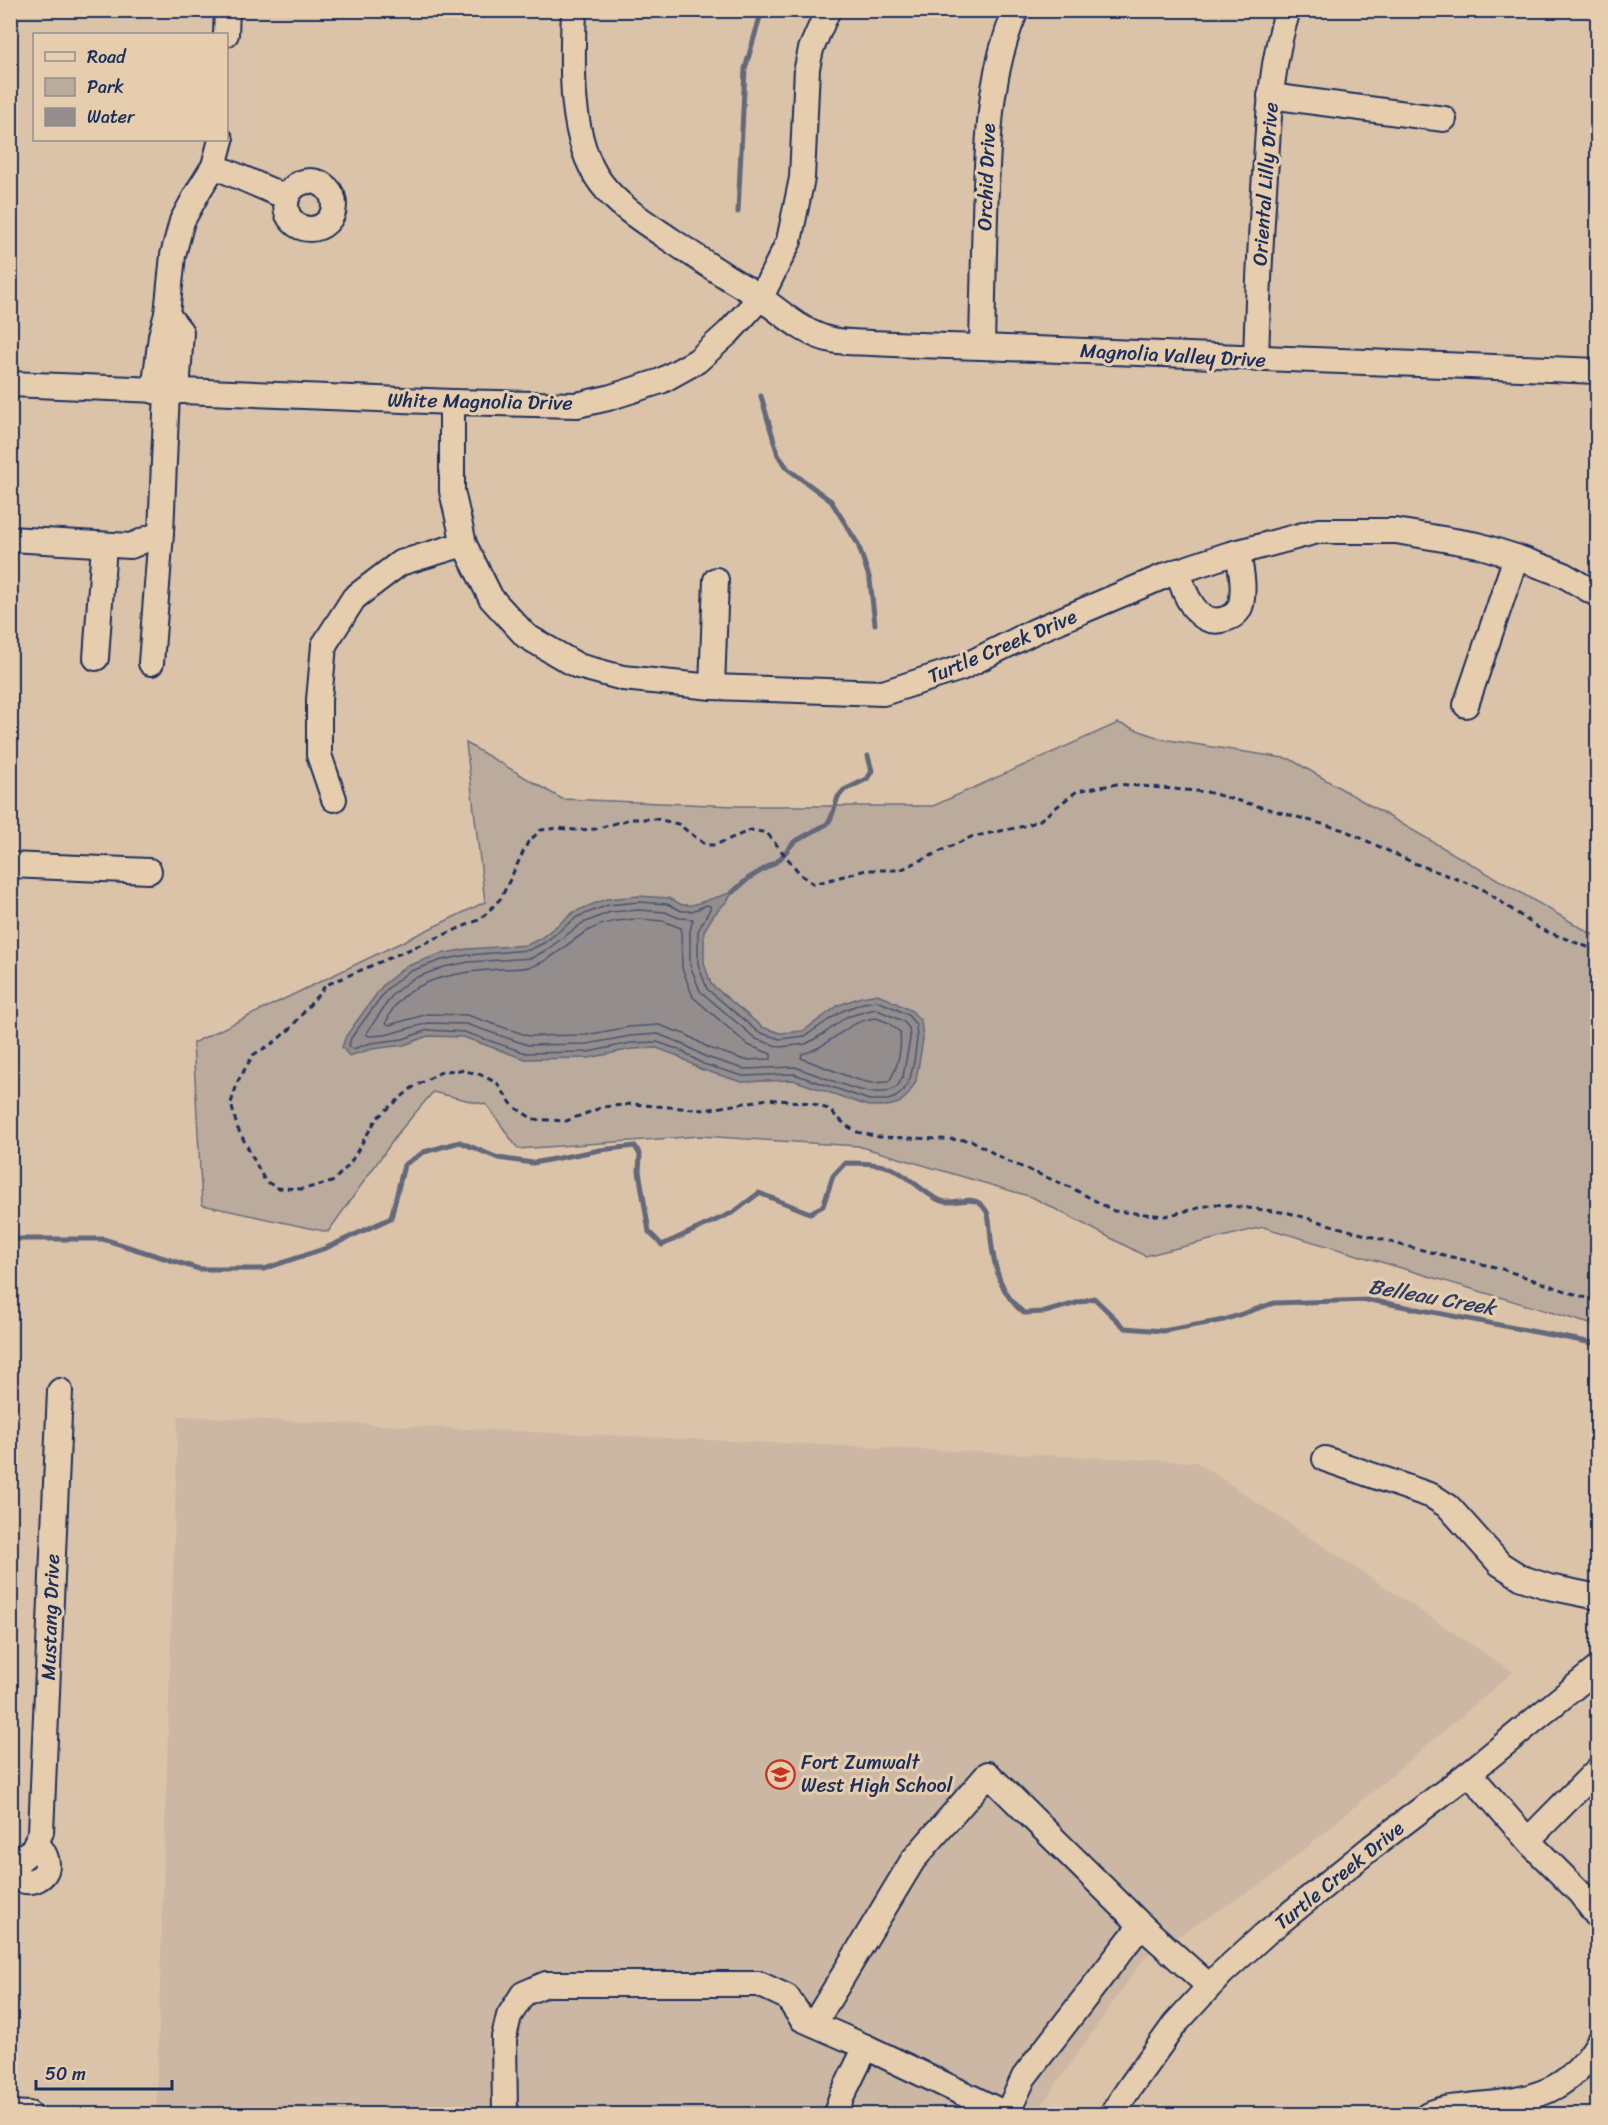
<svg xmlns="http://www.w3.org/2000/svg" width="1608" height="2125" font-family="Sriracha,sans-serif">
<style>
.built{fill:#cbb7a3}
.green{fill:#baab9c;stroke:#6a6d7d;stroke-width:1.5}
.water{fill:#938d8d;stroke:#63677a;stroke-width:1.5}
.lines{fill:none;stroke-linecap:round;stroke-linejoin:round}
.shore{stroke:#4b5571;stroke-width:1.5}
.stream{stroke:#63677a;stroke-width:5}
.minor-casing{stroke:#1b2f5e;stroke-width:28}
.path{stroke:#1b2f5e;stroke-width:3;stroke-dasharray:6 4.5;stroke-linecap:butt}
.minor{stroke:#e6cdae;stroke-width:24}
.labels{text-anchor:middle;stroke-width:6;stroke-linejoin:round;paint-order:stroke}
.street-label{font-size:20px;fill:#1b2f5e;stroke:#e6cdae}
.poi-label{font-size:20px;fill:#1b2f5e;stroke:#e6cdae;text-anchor:start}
.water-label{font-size:21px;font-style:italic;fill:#2d3d65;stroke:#e6cdae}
</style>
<rect width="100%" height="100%" fill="#dac3a9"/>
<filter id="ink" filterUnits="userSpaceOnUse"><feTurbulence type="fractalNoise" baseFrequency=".0167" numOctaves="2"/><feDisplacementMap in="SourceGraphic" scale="12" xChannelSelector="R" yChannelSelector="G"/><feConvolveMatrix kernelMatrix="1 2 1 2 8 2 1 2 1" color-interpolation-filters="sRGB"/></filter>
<g filter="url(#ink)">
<polygon class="built" points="178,1416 1196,1462 1513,1672 1273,1876 1145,1957 1038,2110 1037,2114 156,2114"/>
<polygon class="green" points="1118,723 1162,739 1290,759 1597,937 1597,1326 1263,1227 1145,1256 1032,1197 858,1146 700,1136 518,1149 487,1105 433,1092 399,1132 328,1232 202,1205 193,1043 485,902 466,743 562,799 736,806 933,806"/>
<polygon class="water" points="733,892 727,901 713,916 704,931 704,963 711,984 762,1027 780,1033 803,1031 839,1005 861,997 878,994 912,1011 921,1021 923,1039 916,1081 908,1095 899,1103 888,1106 868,1106 793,1080 742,1082 700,1069 678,1056 657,1048 632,1049 589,1058 525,1059 463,1037 428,1036 404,1045 372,1049 349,1056 342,1047 346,1036 383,985 405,967 440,954 467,949 527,945 541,938 574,912 606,899 639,896 669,898 682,905 692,905"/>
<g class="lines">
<g class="shore">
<polygon points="639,902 667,904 682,911 692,911 707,905 710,906 710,909 698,931 698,964 707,989 758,1032 780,1039 805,1036 842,1011 863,1003 877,1001 894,1008 908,1015 916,1025 917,1039 914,1062 910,1078 903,1091 896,1097 888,1100 869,1100 794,1074 743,1076 703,1064 680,1050 657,1042 631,1043 588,1052 526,1053 464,1032 428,1030 403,1039 371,1043 353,1049 349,1046 351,1038 387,989 408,972 442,960 468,955 529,950 544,943 577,917 608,905"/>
<polygon points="639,910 665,912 679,918 693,919 690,931 690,965 700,991 756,1039 780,1047 806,1044 825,1033 846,1017 875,1009 903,1021 909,1028 910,1039 903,1076 897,1087 886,1092 869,1092 852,1088 795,1067 744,1069 706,1057 683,1044 658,1034 630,1036 587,1044 528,1045 466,1024 428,1023 385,1035 369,1036 366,1034 393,994 412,979 444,967 469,962 532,958 548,949 581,924 610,912"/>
<path d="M639 919 663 921 681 928 682 968 693 997 748 1045 771 1054V1059L745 1060 709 1048 687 1035 659 1025 629 1027 586 1035 529 1036 467 1015 428 1014 389 1025 386 1023C401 978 459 972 499 969 511 968 525 970 536 965 555 958 568 942 586 932 602 922 620 920 639 919Z"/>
<path d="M876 1018 887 1022 900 1032C902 1047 898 1070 888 1082L871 1083 855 1079 801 1058 802 1054C830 1048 846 1020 876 1018Z"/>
</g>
<g class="stream">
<polyline points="738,212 745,69 762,10"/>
<polyline points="761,396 778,455 788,469 831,501 858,544 870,580 875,624"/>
<polyline points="733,892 749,878 779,860 794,842 827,824 831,818 838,797 844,790 867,779 872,771 868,756"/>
<path d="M10 1239H103L199 1269H264L326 1248 391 1218 404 1165 424 1152 460 1142 498 1158 533 1163 600 1150 635 1146 640 1155 639 1171 649 1232 662 1245 734 1212 759 1193 810 1213 823 1206 833 1176 845 1163C860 1163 877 1163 891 1168 906 1173 931 1201 946 1202 963 1203 976 1193 987 1212 990 1219 990 1231 991 1239 994 1268 1001 1295 1024 1313L1045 1312 1094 1298 1125 1328 1163 1331 1224 1320 1274 1303 1370 1300 1598 1344"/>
</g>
<defs>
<g id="minor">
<path d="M574 10C572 62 568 139 601 183 619 207 646 223 671 240 696 257 721 274 747 289 775 305 800 334 832 340 845 343 860 342 873 343 910 345 946 346 982 347L1598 371"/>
<polyline points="226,34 227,10"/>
<polyline points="1270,96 1444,119"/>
<polyline points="214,166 286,197"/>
<circle cx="310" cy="205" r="24"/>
<polyline points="167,314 181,332 177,392"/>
<path d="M982 347C983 293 984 239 986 186 989 124 991 69 1016 10"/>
<path d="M1256 359C1258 293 1261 227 1266 161 1269 110 1272 59 1288 10"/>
<polyline points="10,384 452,402 577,405 608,398 661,381 697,361 729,332 761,297 789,241 802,178 807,68 811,49 828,10"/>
<polyline points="154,391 161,336 167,314 173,255 182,221 199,190 214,166 221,140"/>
<polyline points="452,402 452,491 464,544 491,598 526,636 578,666 623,678 712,687 883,693 961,668 1035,631 1167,575 1227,555 1318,531 1396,531 1478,545 1516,557 1562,574 1598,595"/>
<polyline points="10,539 131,546 161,533 167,391"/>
<path d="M1178 571C1183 591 1197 629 1225 619 1233 617 1239 612 1241 604 1245 587 1241 567 1237 552"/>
<polyline points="96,658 104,545"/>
<polyline points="151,663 161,533"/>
<polyline points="712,687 716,580"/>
<polyline points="1466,705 1516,557"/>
<polyline points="334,799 319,755 319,700 324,645 354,598 400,563 464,544"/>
<polyline points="10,865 149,871"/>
<polyline points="1325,1459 1432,1496 1449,1507 1500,1564 1522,1578 1549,1587 1598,1597"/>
<polyline points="1469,1773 1532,1845 1580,1893 1598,1917"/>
<polyline points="1529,1839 1598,1769"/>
<polyline points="10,1868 33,1849 41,1832 60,1391"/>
<path d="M10 1870C14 1873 18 1878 22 1880 32 1884 47 1877 47 1865 47 1856 41 1849 37 1843"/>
<polyline points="814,2024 913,1860 988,1774 1141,1925"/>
<polyline points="866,2047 1006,2114"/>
<polyline points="10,2113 29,2114"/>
<polyline points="505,2114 504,2037 509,2016 523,1994 546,1984 759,1984 787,1997 802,2019 866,2047 841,2098 836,2114"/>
<polyline points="1007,2114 1024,2077 1141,1925 1209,1986"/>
<polyline points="1112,2114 1130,2087 1175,2024 1222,1973 1265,1934 1372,1847 1469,1773 1598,1668"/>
<path d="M1428 2114C1444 2107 1460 2107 1477 2105 1531 2100 1569 2093 1598 2043"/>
</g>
</defs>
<use href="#minor" class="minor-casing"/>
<polyline class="path" points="1598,951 1540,929 1481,888 1414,863 1344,830 1207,792 1117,784 1077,791 1040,820 1025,826 971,837 900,870 866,870 814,884 801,875 767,833 751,830 715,845 706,845 678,824 657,819 630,819 595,829 575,830 557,828 541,830 528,842 501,898 481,919 326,985 290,1029 273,1043 253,1055 238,1081 231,1103 237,1127 265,1181 278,1188 303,1189 332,1182 349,1165 377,1118 412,1088 443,1071 460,1070 479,1074 497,1083 513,1106 533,1119 566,1121 603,1107 632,1104 705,1110 767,1099 811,1103 828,1109 847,1126 857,1132 879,1137 971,1140 1005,1160 1072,1188 1114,1211 1165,1216 1215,1204 1289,1213 1401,1245 1499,1268 1598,1302"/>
<use href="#minor" class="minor"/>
</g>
</g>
<defs>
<symbol id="school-ring" viewBox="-11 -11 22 22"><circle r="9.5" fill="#e6cdae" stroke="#c8321e" stroke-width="1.5"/><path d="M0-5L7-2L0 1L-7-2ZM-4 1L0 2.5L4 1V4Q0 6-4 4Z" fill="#c8321e"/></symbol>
</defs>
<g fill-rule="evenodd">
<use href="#school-ring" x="764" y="1758" width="33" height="33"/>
</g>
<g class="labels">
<g class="street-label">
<text transform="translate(986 177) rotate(-88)" y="7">Orchid Drive</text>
<text transform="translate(1265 184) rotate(-86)" y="7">Oriental Lilly Drive</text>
<text transform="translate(1173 355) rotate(3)" y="7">Magnolia Valley Drive</text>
<text transform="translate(480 401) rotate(1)" y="7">White Magnolia Drive</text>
<text transform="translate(1002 646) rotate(-23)" y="7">Turtle Creek Drive</text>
<text transform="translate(50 1617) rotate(-88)" y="7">Mustang Drive</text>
<text transform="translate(1339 1875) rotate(-39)" y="7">Turtle Creek Drive</text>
</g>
<g class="poi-label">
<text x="801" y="1769">Fort Zumwalt<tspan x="801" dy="23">West High School</tspan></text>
</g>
<g class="water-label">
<text transform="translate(1432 1297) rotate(10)" y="7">Belleau Creek</text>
</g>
</g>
<rect width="1608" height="2125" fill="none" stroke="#e6cdae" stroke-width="36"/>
<rect x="18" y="18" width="1572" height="2089" fill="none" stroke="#1b2f5e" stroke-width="2" filter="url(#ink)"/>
<rect x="33" y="33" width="195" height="108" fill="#e6cdae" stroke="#958e8e" stroke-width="1.5"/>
<rect x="45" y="52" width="30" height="9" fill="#e6cdae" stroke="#958e8e" stroke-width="1.5"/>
<text x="87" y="63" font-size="18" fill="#1b2f5e">Road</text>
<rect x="45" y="78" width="30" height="18" fill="#baab9c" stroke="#958e8e" stroke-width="1.5"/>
<text x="87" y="93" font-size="18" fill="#1b2f5e">Park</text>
<rect x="45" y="108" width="30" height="18" fill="#938d8d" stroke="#958e8e" stroke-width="1.5"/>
<text x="87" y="123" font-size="18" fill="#1b2f5e">Water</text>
<path d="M36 2080v9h136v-9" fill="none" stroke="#1b2f5e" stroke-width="3"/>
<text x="45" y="2080" font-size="18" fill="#1b2f5e" stroke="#e6cdae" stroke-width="4.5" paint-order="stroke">50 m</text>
</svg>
